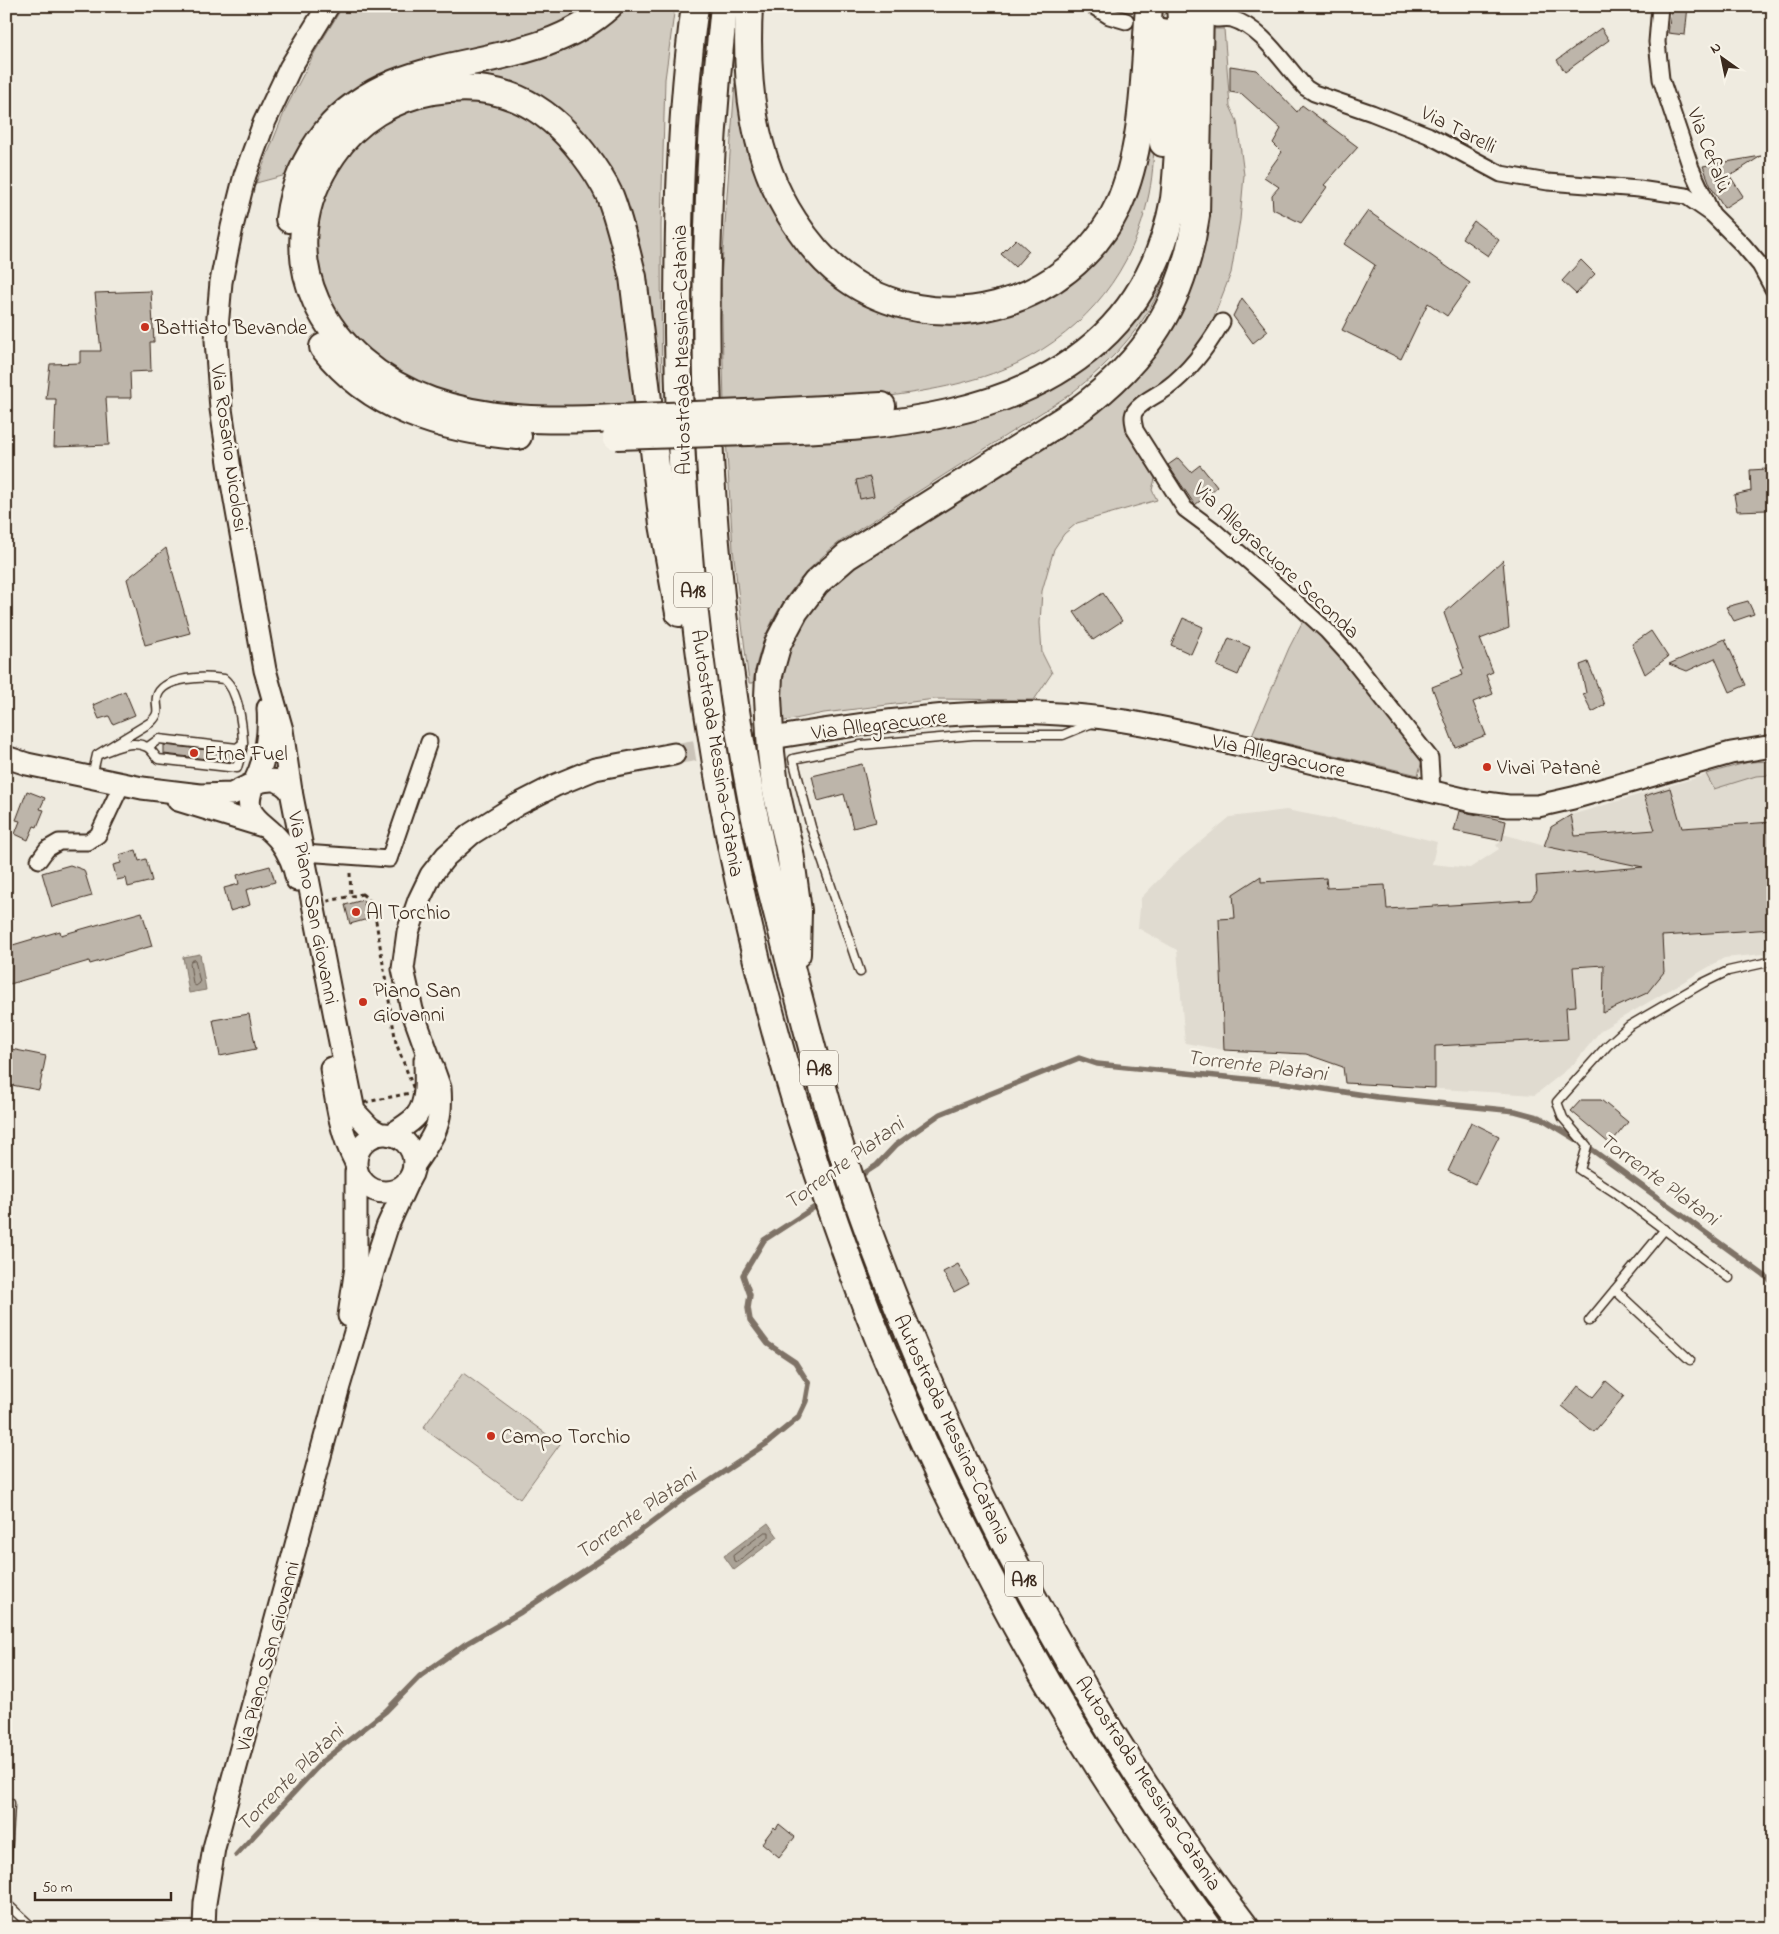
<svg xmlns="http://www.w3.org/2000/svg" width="1779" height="1934" font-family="'Indie Flower',sans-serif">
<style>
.built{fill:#e0dbd0}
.green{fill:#d1cbc0;stroke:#867a6f}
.water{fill:#aaa296;stroke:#7e7266}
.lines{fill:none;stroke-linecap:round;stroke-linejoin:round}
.shore{stroke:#675a4e;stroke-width:1}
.stream{stroke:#7e7266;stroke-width:5.5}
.building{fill:#bdb5aa;stroke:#3b2a1e}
.secondary-tunnel{stroke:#cbc4b9;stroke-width:21;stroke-dasharray:21 11;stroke-linecap:butt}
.lane-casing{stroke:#3b2a1e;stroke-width:11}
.street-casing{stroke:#3b2a1e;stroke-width:19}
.secondary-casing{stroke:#3b2a1e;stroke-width:25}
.highway-casing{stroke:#3b2a1e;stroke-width:30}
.path{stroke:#3b2a1e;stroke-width:3;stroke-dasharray:4 4;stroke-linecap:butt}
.lane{stroke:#f7f3e8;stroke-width:8}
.street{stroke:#f7f3e8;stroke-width:15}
.secondary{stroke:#f7f3e8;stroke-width:21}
.highway{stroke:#f7f3e8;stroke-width:26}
.highway-bridge-casing{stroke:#3b2a1e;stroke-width:30;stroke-linecap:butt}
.highway-bridge{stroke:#f7f3e8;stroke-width:26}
.poi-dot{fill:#c8321e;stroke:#f7f3e8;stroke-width:2}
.labels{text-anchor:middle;stroke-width:5;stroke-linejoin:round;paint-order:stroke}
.shield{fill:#f7f3e8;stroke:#73665b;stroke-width:1}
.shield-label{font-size:20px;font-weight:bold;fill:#3b2a1e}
.street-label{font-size:21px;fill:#3b2a1e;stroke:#f7f3e8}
.poi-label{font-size:21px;fill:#3b2a1e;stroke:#f7f3e8;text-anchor:start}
.water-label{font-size:22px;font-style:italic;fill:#625448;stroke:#f7f3e8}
</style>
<rect width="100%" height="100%" fill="#efebe0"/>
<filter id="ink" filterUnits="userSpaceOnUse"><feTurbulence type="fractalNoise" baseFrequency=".02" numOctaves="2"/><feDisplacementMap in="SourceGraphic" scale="10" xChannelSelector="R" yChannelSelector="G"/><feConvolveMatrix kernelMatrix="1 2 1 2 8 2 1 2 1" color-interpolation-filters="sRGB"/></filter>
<g filter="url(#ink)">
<polygon class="built" points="1773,761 1773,953 1724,958 1601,1030 1574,1064 1535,1095 1345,1083 1343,1067 1306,1054 1224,1050 1185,1043 1177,950 1138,928 1141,898 1176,862 1230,817 1286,810 1381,828 1437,842 1432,864 1470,868 1499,849 1496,845 1502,841 1503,834 1544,846 1551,827 1571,815 1749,762"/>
<g class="green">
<polygon points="343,6 596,6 290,174 256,183 286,108 315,52"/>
<polygon points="620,6 675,6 665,79 661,226 662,452 644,297 569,122 418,79"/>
<polygon points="1214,29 1224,29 1230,106 1237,121 1244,175 1240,220 1231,273 1206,337 1180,369 1129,407 1156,475 1152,490 1157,500 1077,523 1064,534 1054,549 1042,591 1040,623 1042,653 1052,673 1034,700 935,699 824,713 775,723 774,701 788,642 826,586 1168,329 1209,31"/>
<path d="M1151 58C1152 103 1158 149 1149 194 1134 270 1087 329 1018 363 974 384 922 392 875 398 858 400 840 399 822 400 789 401 757 403 724 404L721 280 735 83 740 82 826 272 973 314 1105 236Z"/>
<polygon points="462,98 520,110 567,147 601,201 616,244 638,405 510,410 452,398 395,374 340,323 324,294 315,260 317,219 326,188 345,156 369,132 398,111"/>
<path d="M1178 217C1175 232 1173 248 1169 262 1155 318 1113 361 1069 395L841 541C795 576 761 624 753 683H749L733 549 726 438 836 434 1082 363Z"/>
<polygon points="1305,617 1330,641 1423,758 1418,775 1252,735 1289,648"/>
<polygon points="1773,761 1773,775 1756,776 1714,789 1706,774 1749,762"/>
<polygon points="463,1373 560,1444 520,1499 423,1428"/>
</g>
<g class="water">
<polygon points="200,954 206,990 189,993 183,957"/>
<polygon points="768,1523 778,1537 734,1570 724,1556"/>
<polygon points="155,1920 174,1925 173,1928 153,1928"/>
</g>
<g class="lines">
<g class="shore">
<polygon points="195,960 200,983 196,986 193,984 190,963 191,961"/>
<polygon points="765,1532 769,1532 769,1537 737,1562 734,1561 733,1556"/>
</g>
<g class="stream">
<polyline points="857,1178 877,1165 896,1145 940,1114 1079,1058 1097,1064 1285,1083 1377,1097 1515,1111 1541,1118 1587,1146 1773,1282"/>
<polyline points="236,1855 323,1761 386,1711 420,1676 464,1645 521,1612 611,1553 687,1496 766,1444 798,1418 806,1401 809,1384 795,1362 768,1344 750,1320 748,1308 750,1295 743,1275 764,1240 821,1203"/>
</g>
</g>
<g class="building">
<polygon points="1672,6 1688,6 1685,35 1668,33"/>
<polygon points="1601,28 1609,40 1565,72 1557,60"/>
<polygon points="1230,66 1257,70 1297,112 1302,105 1358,147 1324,185 1327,187 1301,223 1273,209 1272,195 1279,187 1264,177 1282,152 1273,143 1281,129 1242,94 1230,92"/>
<polygon points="1761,156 1730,176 1743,196 1724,208 1711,187 1703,166"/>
<polygon points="1368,211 1470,283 1447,316 1428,303 1401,359 1342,330 1375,265 1344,244"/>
<polygon points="1474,221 1499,240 1488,256 1462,238"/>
<polygon points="1016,239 1029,251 1015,267 1001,254"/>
<polygon points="1581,260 1595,274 1576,294 1562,281"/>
<polygon points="151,291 154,342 150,342 151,371 130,372 131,398 106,398 109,445 54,447 56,399 46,399 50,364 80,363 80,351 101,351 95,293"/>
<polygon points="1242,298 1268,331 1253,343 1233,316"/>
<polygon points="1178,458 1191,472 1200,465 1217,487 1195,505 1168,465"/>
<polygon points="1767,469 1767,510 1737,511 1734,495 1751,491 1750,470"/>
<polygon points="870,477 874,496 860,499 856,480"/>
<polygon points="166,548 190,633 145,645 127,579"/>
<polygon points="1503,560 1509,628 1480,639 1493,672 1486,675 1493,694 1473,702 1486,735 1455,747 1432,687 1463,675 1461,670 1464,669 1444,613"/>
<polygon points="1103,593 1122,621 1093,640 1074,612"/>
<polygon points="1748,601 1754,614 1734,621 1726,607"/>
<polygon points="1183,618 1203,627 1191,654 1171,645"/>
<polygon points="1651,631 1668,657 1645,674 1632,644"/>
<polygon points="1229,638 1250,647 1238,675 1217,666"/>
<polygon points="1725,639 1746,685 1730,692 1715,658 1687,671 1669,664"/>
<polygon points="1588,662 1605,705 1592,712 1583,694 1586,693 1580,665"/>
<polygon points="125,691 135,715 113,724 109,716 99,719 93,705"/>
<polygon points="164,745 234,753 233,762 164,754"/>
<polygon points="862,764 876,822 853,828 844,794 818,801 812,776"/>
<polygon points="1670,788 1682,828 1773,822 1773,929 1662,936 1664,972 1647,993 1603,1013 1604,965 1573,967 1576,1006 1566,1007 1568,1039 1435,1046 1435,1088 1345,1083 1343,1067 1306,1054 1224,1050 1219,919 1235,918 1233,894 1261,876 1261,882 1326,878 1327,888 1385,885 1387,909 1531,900 1537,891 1536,876 1643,867 1544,846 1551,827 1571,815 1575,836 1655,830 1644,796"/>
<polygon points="27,791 45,798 40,809 44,810 37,827 34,826 28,840 15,834 20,821 16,820"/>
<polygon points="1459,811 1506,821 1502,841 1454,831"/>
<polygon points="136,850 139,861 146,859 152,881 128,887 126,878 117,880 113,865 121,863 119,855"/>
<polygon points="70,865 84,870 92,896 52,907 42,873"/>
<polygon points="270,866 275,882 246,890 250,905 230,911 224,888 239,884 237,875"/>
<polygon points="363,900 368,919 350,924 345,905"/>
<polygon points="142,912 152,946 90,964 89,961 10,984 6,972 6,947 60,931 61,935"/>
<polygon points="249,1014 256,1049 220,1056 213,1020"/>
<polygon points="11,1049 46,1056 39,1090 6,1084"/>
<polygon points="1581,1100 1601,1100 1628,1122 1610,1144 1571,1111"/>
<polygon points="1471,1122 1499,1136 1475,1184 1448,1171"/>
<polygon points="958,1264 969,1284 954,1292 943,1272"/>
<polygon points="1606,1381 1624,1396 1594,1432 1562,1406 1578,1386 1593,1397"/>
<polygon points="779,1824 795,1837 779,1857 762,1843 774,1827 776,1829"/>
</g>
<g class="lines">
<polyline class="secondary-tunnel" points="674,754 778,737"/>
<defs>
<g id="lane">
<polyline points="148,747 159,739 237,748 243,743"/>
<path d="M92 776 97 755 151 722C162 711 155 709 157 697 162 676 207 676 224 679 238 690 242 723 243 741 243 750 239 760 237 768L158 759C155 756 151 749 147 747 131 739 112 749 97 755"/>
<polyline points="860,972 811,827 793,759 861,745 973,735 1063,735 1092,723"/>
<polyline points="1729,1278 1617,1194 1580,1170 1587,1146 1563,1118 1557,1102 1607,1046 1629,1026 1703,983 1728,971 1773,961"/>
<polyline points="1615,1290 1690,1360"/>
<polyline points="1589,1321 1665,1229"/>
<polyline points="6,1876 10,1803"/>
<polyline points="6,1903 33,1928"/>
</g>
<g id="street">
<polyline points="1093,6 1109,16 1126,21"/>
<polyline points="1660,6 1657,42 1661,79 1691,168 1712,214 1743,245 1760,265 1773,289"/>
<path d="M1216 19C1221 19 1227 18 1232 19 1263 28 1284 65 1306 88L1314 93 1372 113 1428 135 1501 174 1548 182 1639 189 1686 196 1712 214"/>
<path d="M1222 322C1208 346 1190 371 1167 388 1158 395 1142 401 1135 411 1131 417 1134 423 1135 430L1185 509 1212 529 1293 600 1327 631 1347 653 1430 758 1432 792"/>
<polyline points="304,853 389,859 429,742"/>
<polyline points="39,860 47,849 59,842 88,842 98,835 122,784"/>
</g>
<g id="secondary">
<polyline points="328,6 290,68 264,123 245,175 232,227 221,282 216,340 221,409 232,483 265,670 282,730 291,791 338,1032 354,1111 370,1128 380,1134"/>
<path d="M778 737C871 722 964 708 1059 714 1124 717 1188 733 1252 748 1325 766 1398 784 1472 801L1508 806H1538L1573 798 1731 753 1773 746"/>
<path d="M6 757 27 764 142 788 200 795 232 794 254 783C266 759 270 735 268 708"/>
<path d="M291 791C277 777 272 779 254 783 239 818 263 819 280 841 289 853 294 865 297 880"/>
<polyline points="178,800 263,826"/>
<path d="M331 1068C336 1099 340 1133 355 1161"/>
<circle cx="385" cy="1163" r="29"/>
<path d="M391 1135C399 1129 411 1123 417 1115 428 1101 425 1077 425 1060"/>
<path d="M414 1165C434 1136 443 1124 440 1088L412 1010 403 969 408 932 419 900 431 875 446 856 471 834 517 805 556 785 595 769 674 754"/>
<polyline points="349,1316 356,1267 356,1172"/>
<polyline points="204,1928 205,1903 214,1848 339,1386 377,1258 387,1227 408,1181"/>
</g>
<g id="highway">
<path d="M695 6C680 114 678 224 678 333 680 636 735 940 836 1225 852 1270 868 1315 887 1359 947 1500 1017 1638 1099 1767 1134 1822 1171 1875 1209 1928"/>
<path d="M724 6C692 293 703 584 765 866 794 977 820 1088 856 1196 877 1258 902 1318 927 1378 1011 1572 1117 1760 1246 1928"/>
<path d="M749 6C745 80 752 158 794 221 807 241 824 262 843 276 935 344 1069 308 1118 206 1145 147 1144 70 1149 6"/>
<polyline points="1163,143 1165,61 1163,32"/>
<path d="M289 219C293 186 306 157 326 132 401 42 527 81 609 6"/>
<path d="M323 347C371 409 443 430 518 436"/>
<polyline points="746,413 882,406"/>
<path d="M615 418C554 421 490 422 431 401 325 363 263 255 333 154 356 120 393 98 433 91 497 80 544 102 583 153 593 166 603 181 610 196 620 222 626 250 633 277L663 524 679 613"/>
<path d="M749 432C815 429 883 428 948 413 1065 387 1152 322 1174 199 1176 183 1177 166 1178 150 1180 129 1185 107 1184 86 1184 59 1182 33 1180 6"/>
<path d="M797 954 798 911 790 852 775 786 771 752 768 697 769 675 778 643 795 611 816 583 847 556 1077 411C1147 360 1184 302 1196 215L1200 6"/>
</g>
</defs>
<use href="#lane" class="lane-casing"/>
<use href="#street" class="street-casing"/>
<use href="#secondary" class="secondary-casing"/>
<use href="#highway" class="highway-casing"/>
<g class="path">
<polyline points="350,873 351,897"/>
<polygon points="362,894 373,903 396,1043 415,1092 362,1103 323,902"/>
</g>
<use href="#lane" class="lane"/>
<use href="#street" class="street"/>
<use href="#secondary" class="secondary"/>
<use href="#highway" class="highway"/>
<defs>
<g id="highway-bridge">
<polyline points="615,418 746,413"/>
<polyline points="616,436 749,432"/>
</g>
</defs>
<use href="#highway-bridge" class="highway-bridge-casing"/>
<use href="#highway-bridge" class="highway-bridge"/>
</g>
</g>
<g class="poi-dot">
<circle cx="145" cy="327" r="5"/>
<circle cx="194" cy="753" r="5"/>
<circle cx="1487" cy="767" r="5"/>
<circle cx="356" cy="912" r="5"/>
<circle cx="363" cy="1002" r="5"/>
<circle cx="491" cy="1436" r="5"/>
</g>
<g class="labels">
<g class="shield">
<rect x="674" y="572.5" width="38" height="35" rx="4"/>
<rect x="800" y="1050.5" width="38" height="35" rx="4"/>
<rect x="1005" y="1561.5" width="38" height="35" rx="4"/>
</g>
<g class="shield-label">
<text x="693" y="597">A18</text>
<text x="819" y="1075">A18</text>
<text x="1024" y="1586">A18</text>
</g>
<g class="street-label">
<text transform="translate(1459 129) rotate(27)" y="7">Via Tarelli</text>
<text transform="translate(1710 150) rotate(69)" y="7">Via Cefalù</text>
<text transform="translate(681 350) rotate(-91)" y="7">Autostrada Messina-Catania</text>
<text transform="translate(230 448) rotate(82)" y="7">Via Rosario Nicolosi</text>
<text transform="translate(1277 560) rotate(43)" y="7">Via Allegracuore Seconda</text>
<text transform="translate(879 724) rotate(-7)" y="7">Via Allegracuore</text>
<text transform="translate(718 753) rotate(81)" y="7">Autostrada Messina-Catania</text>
<text transform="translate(1279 755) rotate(13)" y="7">Via Allegracuore</text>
<text transform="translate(314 908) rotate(79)" y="7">Via Piano San Giovanni</text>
<text transform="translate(953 1429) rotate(65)" y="7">Autostrada Messina-Catania</text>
<text transform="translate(267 1656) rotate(-75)" y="7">Via Piano San Giovanni</text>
<text transform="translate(1149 1783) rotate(57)" y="7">Autostrada Messina-Catania</text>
</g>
<g class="poi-label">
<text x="155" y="334">Battiato Bevande</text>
<text x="204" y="760">Etna Fuel</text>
<text x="1497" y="774">Vivai Patanè</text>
<text x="366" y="919">Al Torchio</text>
<text x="373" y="997">Piano San<tspan x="373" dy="24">Giovanni</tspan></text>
<text x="501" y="1443">Campo Torchio</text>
</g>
<g class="water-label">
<text transform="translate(1257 1064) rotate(7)" y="8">Torrente Platani</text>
<text transform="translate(843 1162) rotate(-36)" y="8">Torrente Platani</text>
<text transform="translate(1660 1178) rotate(36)" y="8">Torrente Platani</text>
<text transform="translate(635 1513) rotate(-35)" y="8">Torrente Platani</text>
<text transform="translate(289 1777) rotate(-45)" y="8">Torrente Platani</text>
</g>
</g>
<rect width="1779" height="1934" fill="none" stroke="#f7f3e8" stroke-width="25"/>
<rect x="12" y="12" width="1754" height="1909" fill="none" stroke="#3b2a1e" stroke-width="2" filter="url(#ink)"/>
<g transform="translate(1722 58) rotate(327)" stroke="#f7f3e8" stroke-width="4" paint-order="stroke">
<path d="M0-4L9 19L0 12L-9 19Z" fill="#3b2a1e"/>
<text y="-8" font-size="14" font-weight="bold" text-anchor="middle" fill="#3b2a1e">N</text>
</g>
<path d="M35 1892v8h136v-8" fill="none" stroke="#3b2a1e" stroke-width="2.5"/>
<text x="42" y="1892" font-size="15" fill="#3b2a1e" stroke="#f7f3e8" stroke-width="4" paint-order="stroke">50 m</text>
</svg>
